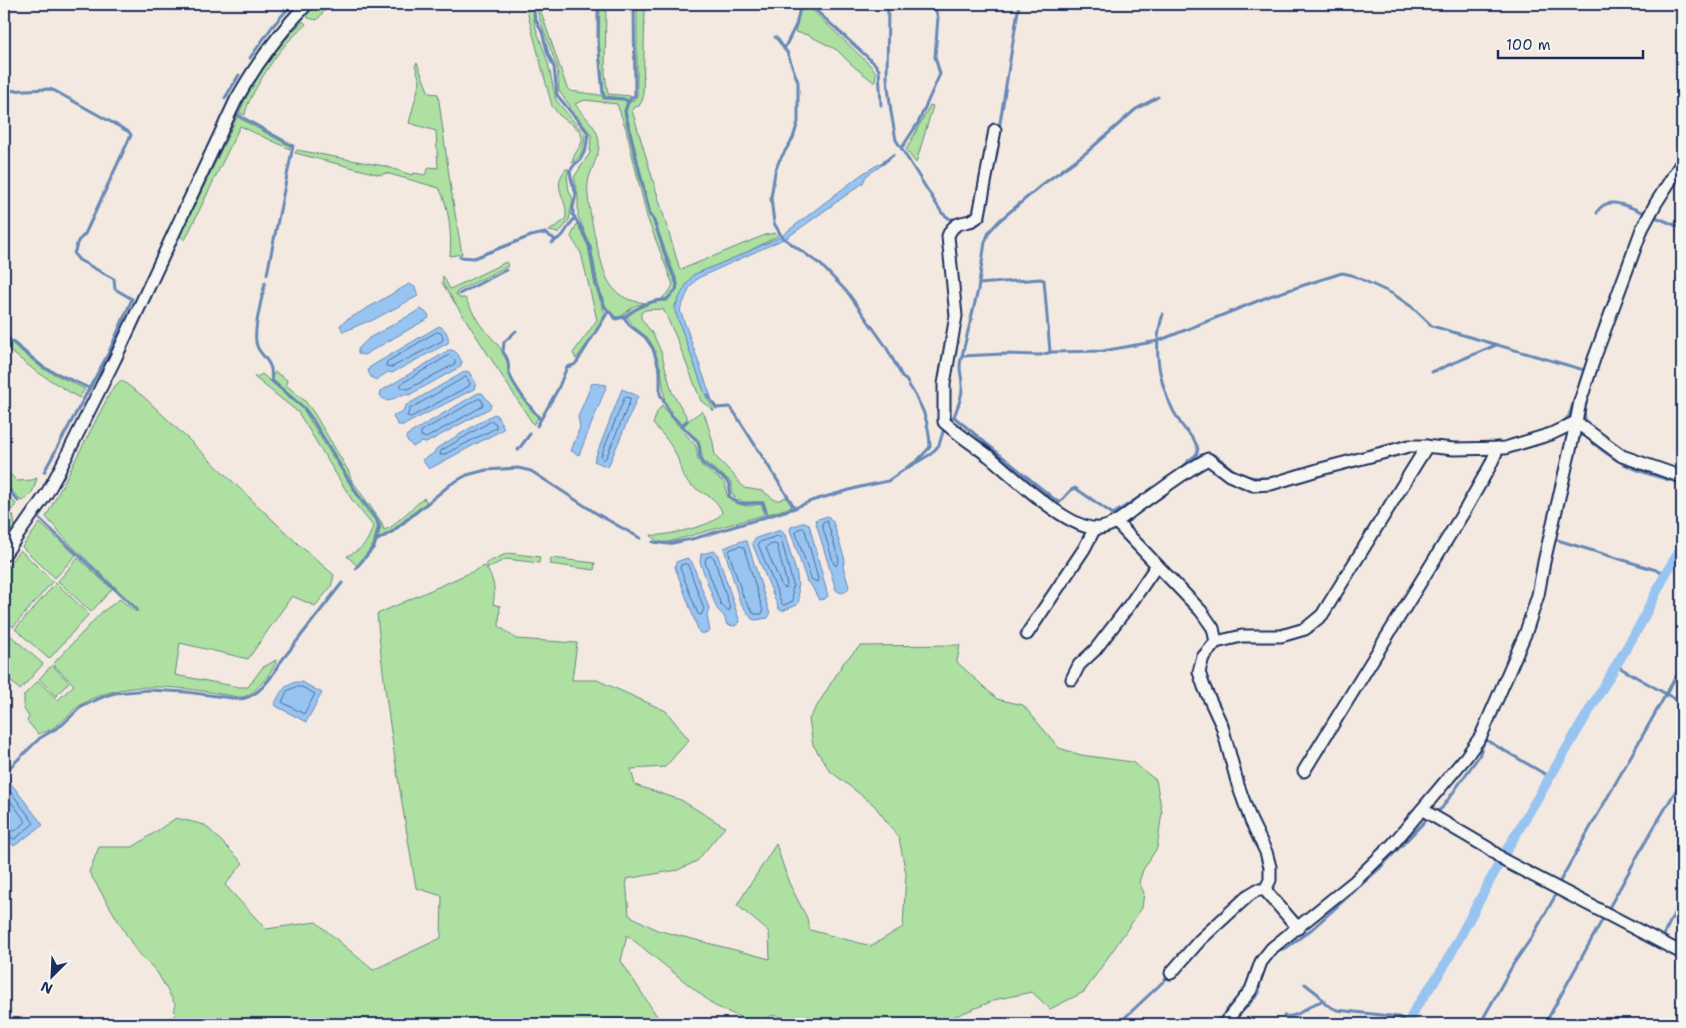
<svg xmlns="http://www.w3.org/2000/svg" width="1686" height="1028" font-family="'Shantell Sans',sans-serif">
<style>
.green{fill:#ade0a1;stroke:#648880}
.water{fill:#98c4f1;stroke:#6688b6}
.lines{fill:none;stroke-linecap:round;stroke-linejoin:round}
.shore{stroke:#4d6b99;stroke-width:1}
.stream{stroke:#6688b6;stroke-width:3}
.canal{stroke:#98c4f1;stroke-width:10}
.minor-casing{stroke:#1b2f5e;stroke-width:15}
.minor{stroke:#f6f6f2;stroke-width:11}
</style>
<rect width="100%" height="100%" fill="#f3e9e0"/>
<filter id="ink" filterUnits="userSpaceOnUse"><feTurbulence type="fractalNoise" baseFrequency=".02" numOctaves="2"/><feDisplacementMap in="SourceGraphic" scale="10" xChannelSelector="R" yChannelSelector="G"/><feConvolveMatrix kernelMatrix="1 2 1 2 8 2 1 2 1" color-interpolation-filters="sRGB"/></filter>
<g filter="url(#ink)">
<g class="green">
<polygon points="317,4 330,4 317,20 308,18 307,14"/>
<path d="M525 4H531L535 25 548 63 556 100 585 135C584 147 583 156 572 163 574 152 580 149 582 141 584 129 567 122 559 115 557 113 555 109 552 106Z"/>
<path d="M541 4H564L544 8 541 12 567 88 570 91 600 95 604 98 624 100 627 102 624 111 625 117 649 216 652 218 668 266 676 284V290L666 299 662 298 669 292 673 285 647 217 626 129 617 104 585 100 575 104C583 116 598 126 599 142 600 156 590 169 588 183 585 198 601 272 610 284 620 298 629 301 646 303L634 306 622 316 616 317 610 313 605 305 598 284 591 247 578 216V196L574 177 590 153 591 135 559 91 557 67 538 14 537 5Z"/>
<polygon points="600,4 606,4 605,74 608,94 631,96 627,100 624,98 605,96 604,94 599,41"/>
<path d="M637 4H645L643 99 639 106 634 107 632 110 680 270 765 235 775 233 778 236 741 255 693 275 675 305V311L704 391 714 411 701 401 676 337 663 309 645 310 641 313V318L654 336 661 352 672 392 688 419 681 424 672 414 665 402 661 370 654 348 648 338 633 326 627 317C637 309 652 300 667 301L677 290 678 283 651 214 627 116 626 111 629 103 635 99 637 95Z"/>
<polygon points="802,4 806,4 870,65 876,72 875,83 852,65 837,50 808,35 795,32"/>
<path d="M303 21 306 24C298 33 288 40 281 50 271 62 246 101 245 115L239 113C253 79 277 47 303 21Z"/>
<path d="M417 63 429 93 438 94 451 190 462 254 450 256C452 236 449 205 439 188L386 173 381 175 295 153 297 150 384 166 412 175 414 173 425 175 429 167 438 168 436 131 409 123 420 81 415 65Z"/>
<polygon points="930,105 933,106 916,163 906,150"/>
<polygon points="237,117 290,146 290,149 240,126 185,240 180,236"/>
<path d="M566 169H569L567 176 569 191 573 199 569 220 559 233 549 231 565 220C571 200 549 189 566 169Z"/>
<polygon points="577,223 588,246 595,286 605,313 595,333 576,359 573,353 597,320 581,253 571,237"/>
<path d="M506 262 508 266 458 291 456 294 459 298H465C470 306 474 315 479 323 491 339 510 352 508 373L538 418 534 424H533L442 283 443 276 450 289Z"/>
<polygon points="4,337 42,368 85,389 79,398 34,370 4,346"/>
<polygon points="275,372 287,380 286,385 305,401 314,413 349,472 351,479 382,523 384,530 391,527 424,498 427,502 391,531 377,539 381,527 380,523 358,494 312,417 304,407 273,380 272,377"/>
<path d="M262 374 303 409 364 507 378 524 373 545 357 566 347 556C364 548 367 543 373 526L352 500 298 412 254 377 259 376Z"/>
<path d="M121 380 144 397 298 544 334 575 331 587 315 606 292 596 248 659 180 643 175 675 239 687H248L262 668 276 660C276 669 255 693 246 696 244 697 241 697 238 697 190 688 126 677 82 704 73 709 67 718 59 724 53 729 46 732 38 734L27 721 29 717 24 709V695L38 681 58 700 74 685 53 664 102 612 120 599 136 612 138 609 70 544 46 517 112 389Z"/>
<path d="M662 405 670 416 696 446 698 460 702 466 725 483C727 487 726 491 727 495 729 502 743 506 749 506 754 506 756 503 762 505L764 515 668 542C660 543 655 542 651 535 663 537 702 527 713 521 716 519 719 516 722 513 717 494 697 494 686 480 681 474 680 466 678 459 672 445 664 435 653 424L657 412Z"/>
<polygon points="702,411 705,416 713,442 715,456 732,473 744,488 763,491 775,500 780,500 786,497 792,507 768,514 764,502 743,502 732,495 732,484 729,480 703,461 699,440 683,427 689,420"/>
<path d="M4 468 17 481 32 480 37 478C34 488 32 498 21 501L4 482Z"/>
<polygon points="4,491 16,504 12,510 4,501"/>
<polygon points="13,514 15,525 4,542 4,529"/>
<polygon points="40,523 76,555 55,578 22,547"/>
<polygon points="20,550 53,581 13,627 4,619 4,570"/>
<polygon points="508,553 540,557 539,563 506,559 488,568 486,563"/>
<polygon points="78,558 112,589 91,612 58,581"/>
<polygon points="551,558 595,563 594,570 550,564"/>
<path d="M485 566C494 579 496 589 493 604L500 606 499 626 516 639 577 643 572 680H597L666 711 689 740 665 767 631 769 635 785 681 800 725 827 697 861 678 870 626 879 629 915 657 930 770 959 769 932 737 905 776 844 789 883 807 918 810 930 871 946 903 927 906 874 899 838 874 805 830 771 813 745 809 719 844 662 860 646 960 645 957 662 997 699 1023 705 1059 748 1081 755 1132 762 1156 780 1162 812 1157 848 1143 870 1139 882 1144 893 1142 908 1084 992 1050 1009 1032 992 998 999 936 1024H809V1016L786 1018 773 1015 755 1024 715 1006 627 935 621 961 662 1024H174L175 1004 157 972 135 949 89 872 99 847H133L176 818 205 825 243 863 225 885 266 929 316 922 373 970 441 938 442 896 416 888C401 797 385 706 377 614Z"/>
<polygon points="56,583 89,614 49,659 15,629"/>
<polygon points="10,635 43,664 20,690 4,675 4,642"/>
<polygon points="52,665 69,682 56,696 39,679"/>
</g>
<g class="water">
<path d="M884 161 885 163 866 176 863 183 859 186 788 237 698 278 690 287 680 310 711 397 707 399 675 311C675 303 687 282 693 275L741 255 780 237 862 174Z"/>
<polygon points="409,284 415,287 418,296 371,321 366,322 343,332 340,325 345,321"/>
<polygon points="421,309 428,314 429,318 364,355 358,354 358,349 369,338"/>
<path d="M439 326C445 328 450 337 448 343L392 373 388 372 376 380 371 377 368 371 370 367Z"/>
<path d="M449 350C456 349 459 356 462 362L460 367 409 395 404 394 388 401 383 399 380 395 381 391Z"/>
<polygon points="466,371 469,372 476,383 474,389 404,425 398,425 393,417 394,415 403,411 405,406"/>
<polygon points="592,383 607,385 579,455 571,451 580,427 578,417"/>
<polygon points="622,389 638,396 608,467 594,461"/>
<polygon points="478,393 482,393 491,404 490,408 426,443 421,442 413,447 406,439 407,435"/>
<polygon points="496,414 504,428 502,430 429,469 422,460 433,454 437,448 492,415"/>
<path d="M828 516 833 522 845 560 843 566 849 587C846 593 841 595 836 590L816 523 815 520Z"/>
<polygon points="805,522 809,524 828,596 825,599 819,600 811,585 807,582 790,530 791,527"/>
<polygon points="781,530 785,535 797,575 799,600 797,605 782,611 779,609 752,543 756,538"/>
<polygon points="741,541 746,541 748,544 770,614 768,618 756,620 752,619 740,602 724,548"/>
<polygon points="714,551 717,553 740,622 735,626 727,625 724,616 717,609 700,562 701,554"/>
<polygon points="687,558 692,562 709,608 707,616 710,631 702,634 699,632 675,567 676,562"/>
<path d="M296 682H302L322 693 306 722 274 705C280 694 283 685 296 682Z"/>
<polygon points="6,777 43,825 14,846 4,837 4,780"/>
</g>
<g class="lines">
<g class="shore">
<polygon points="437,332 441,333 443,338 442,341 392,367 386,366 387,362"/>
<polygon points="450,355 455,360 455,364 408,389 400,387 401,384"/>
<polygon points="466,377 470,383 469,386 411,417 407,416 410,409"/>
<polygon points="626,397 630,398 630,401 606,458 603,460 601,456 624,399"/>
<polygon points="478,399 481,399 483,403 483,406 426,438 421,436 421,432"/>
<polygon points="492,421 496,424 496,428 443,455 440,455 441,451"/>
<polygon points="827,521 839,560 836,566 834,564 822,525 823,522"/>
<polygon points="803,528 805,530 818,579 817,582 811,579 796,533 797,530"/>
<polygon points="778,536 781,538 793,585 792,591 793,601 784,605 782,604 758,544 760,542"/>
<polygon points="774,544 777,545 787,585 785,588 782,587 766,548 767,546"/>
<polygon points="741,546 744,548 763,611 762,614 754,614 744,599 729,553 730,550"/>
<polygon points="712,556 714,558 730,608 729,611 721,605 705,562 706,558"/>
<polygon points="686,564 688,565 704,609 701,615 698,614 680,568 681,565"/>
<polygon points="296,687 302,687 315,694 304,714 282,702 287,691"/>
<polyline points="4,783 34,823 15,839 4,834"/>
<polyline points="4,792 26,822 15,831 4,828"/>
</g>
<g class="stream">
<path d="M533 4 535 18 542 32 548 54 554 67 557 95 588 133 586 149 580 160 575 164 570 171 571 178 576 194 573 208V215L582 229 590 248 596 285 605 307 616 319 624 317 629 325 645 337 653 349 660 371V394L671 415 696 440 699 445 700 458 703 464 726 480 730 485 729 496C742 508 749 502 763 503L767 516"/>
<polyline points="598,4 598,41 603,94 604,98 624,99 628,102"/>
<polyline points="753,4 755,5"/>
<polyline points="809,4 875,64 879,70 881,105"/>
<polyline points="888,4 887,78 891,112 896,140 942,213 950,219 959,219"/>
<path d="M775 37C781 41 782 48 787 52L798 82V122L793 138 779 161 775 172 771 198 774 223 782 237 821 265 848 293 885 345 903 378 906 380C921 404 929 418 930 447L917 461 907 467"/>
<polyline points="784,49 796,25 801,4"/>
<polyline points="250,58 272,27 292,4"/>
<polyline points="4,91 49,89 55,91 129,132 131,135 85,234 78,241 74,254 79,260 114,279 115,289 132,299 108,354 44,472"/>
<polyline points="225,98 239,75"/>
<polyline points="238,115 293,146 267,274"/>
<polyline points="999,129 1019,4"/>
<polyline points="903,146 918,123 940,74 935,57 938,17 933,4"/>
<polyline points="882,164 893,155"/>
<path d="M1597 213C1605 194 1630 207 1644 213"/>
<polyline points="1653,216 1682,228"/>
<polyline points="1638,225 1656,193"/>
<polyline points="552,243 563,235 575,217"/>
<polyline points="1641,247 1649,227"/>
<polyline points="460,257 474,258 531,236 545,233 556,240"/>
<path d="M265 283C262 299 252 333 257 346 260 354 267 358 270 366 273 371 270 376 272 381L304 408 312 419 358 495 377 520 379 528 376 540"/>
<polyline points="979,284 1040,279 1044,280 1050,352"/>
<polyline points="459,294 506,270"/>
<path d="M1163 314C1151 350 1160 392 1181 424 1187 433 1196 439 1198 449L1196 455 1188 461"/>
<path d="M624 317C635 308 652 299 666 300L676 290 677 284 669 265 653 218 650 215 625 111 628 102 635 95 634 4"/>
<path d="M516 331 504 342 503 352C512 364 506 365 510 375 516 391 530 406 540 419"/>
<polyline points="4,335 43,367 89,388"/>
<polyline points="962,356 978,290 985,242 989,232 999,221 1043,184 1087,152 1136,109 1158,97"/>
<polyline points="1432,372 1496,345"/>
<polyline points="708,395 716,408 730,407 734,412 795,508"/>
<polyline points="1584,408 1585,420 1589,428"/>
<polyline points="954,417 1059,503 1071,490 1075,488 1113,514 1143,495"/>
<path d="M947 420 954 417C957 408 962 398 962 389 963 375 957 370 962 356L1002 354 1040 355 1052 352 1103 351 1158 341 1270 296 1342 273 1352 275 1393 294 1412 307 1432 326 1584 370"/>
<polyline points="1561,424 1569,416 1584,370 1612,293"/>
<polyline points="537,426 558,389 567,367 574,365 577,362 608,312"/>
<polyline points="681,426 687,421"/>
<path d="M1584 435C1593 443 1602 451 1612 457 1631 470 1660 478 1682 483"/>
<polyline points="1577,442 1581,435 1584,435"/>
<polyline points="518,450 530,434"/>
<polyline points="902,471 931,454 939,445 945,425"/>
<path d="M1171 476C1181 468 1195 454 1209 454 1219 454 1231 472 1242 475 1252 479 1263 478 1273 478"/>
<polyline points="4,485 18,501"/>
<polyline points="40,519 137,610"/>
<polyline points="1554,539 1666,573"/>
<polyline points="653,542 668,544 696,538 795,508 811,501 860,487 888,481 902,471"/>
<polyline points="356,568 374,547 376,541 392,532 451,484 467,475 486,470 518,468 531,471 599,515 640,538"/>
<polyline points="1615,665 1682,703"/>
<polyline points="1486,740 1550,777"/>
<path d="M4 773 40 738 62 725 82 706 105 696 115 693 149 690 186 692 239 699C256 699 271 679 279 664L342 583"/>
<polyline points="1435,813 1442,808 1479,756 1486,736"/>
<polyline points="1560,886 1560,881 1682,666"/>
<polyline points="1666,940 1664,938 1665,932 1682,898"/>
<polyline points="1275,951 1286,948 1312,929 1379,869 1428,818"/>
<polyline points="1305,984 1318,994 1325,1004 1337,1010 1399,1017 1409,1023"/>
<path d="M1284 1016C1300 1019 1309 1002 1324 1001"/>
<polyline points="1118,1024 1166,979"/>
<polyline points="1231,1024 1259,993 1260,977"/>
<polyline points="1480,1024 1514,963 1532,937 1558,891"/>
<polyline points="1545,1024 1643,846 1682,780"/>
<polyline points="1670,1024 1682,1006"/>
</g>
<g class="canal">
<polyline points="1503,856 1640,625 1666,573 1682,547"/>
<polyline points="1408,1024 1415,1009 1442,970 1500,862"/>
</g>
<defs>
<g id="minor">
<path d="M995 130 979 215C970 227 956 216 948 236L956 316 944 384V422C959 435 974 445 990 457 1012 475 1071 533 1100 528 1115 526 1129 512 1142 503 1164 488 1185 471 1208 459L1229 475 1253 485 1271 484 1321 469 1409 446H1424L1454 449 1505 448 1551 434 1576 422 1622 456 1682 477"/>
<polyline points="1116,522 1201,611 1213,628 1216,642"/>
<path d="M4 555 47 493 58 473 115 359 236 100C257 62 278 34 307 4"/>
<polyline points="1027,634 1084,549 1095,528"/>
<polyline points="1072,679 1079,665 1095,650 1131,603 1157,565"/>
<polyline points="1304,771 1465,510 1490,466 1498,448"/>
<polyline points="1423,810 1488,848 1505,861 1682,953"/>
<polyline points="1265,890 1270,880 1270,867 1266,852 1251,821 1238,785 1222,726 1204,687 1199,672 1203,657 1216,642 1242,636 1281,636 1305,629 1322,615 1427,446"/>
<polyline points="1171,973 1200,940 1249,895 1257,890 1265,890 1298,928"/>
<polyline points="1224,1024 1251,990 1261,962 1272,948 1355,881 1392,845 1466,757 1481,736 1526,632 1538,595 1544,562 1573,437 1580,402 1594,359 1642,229 1656,203 1682,162"/>
</g>
</defs>
<use href="#minor" class="minor-casing"/>
<use href="#minor" class="minor"/>
</g>
</g>
<rect width="1686" height="1028" fill="none" stroke="#f6f6f2" stroke-width="20"/>
<rect x="10" y="10" width="1666" height="1008" fill="none" stroke="#1b2f5e" stroke-width="2" filter="url(#ink)"/>
<g transform="translate(52 976) rotate(204)" stroke="#f6f6f2" stroke-width="4" paint-order="stroke">
<path d="M0-4L9 19L0 12L-9 19Z" fill="#1b2f5e"/>
<text y="-8" font-size="14" font-weight="bold" text-anchor="middle" fill="#1b2f5e">N</text>
</g>
<path d="M1498 50v8h145v-8" fill="none" stroke="#1b2f5e" stroke-width="2.5"/>
<text x="1506" y="50" font-size="15" fill="#1b2f5e" stroke="#f6f6f2" stroke-width="4" paint-order="stroke">100 m</text>
</svg>
